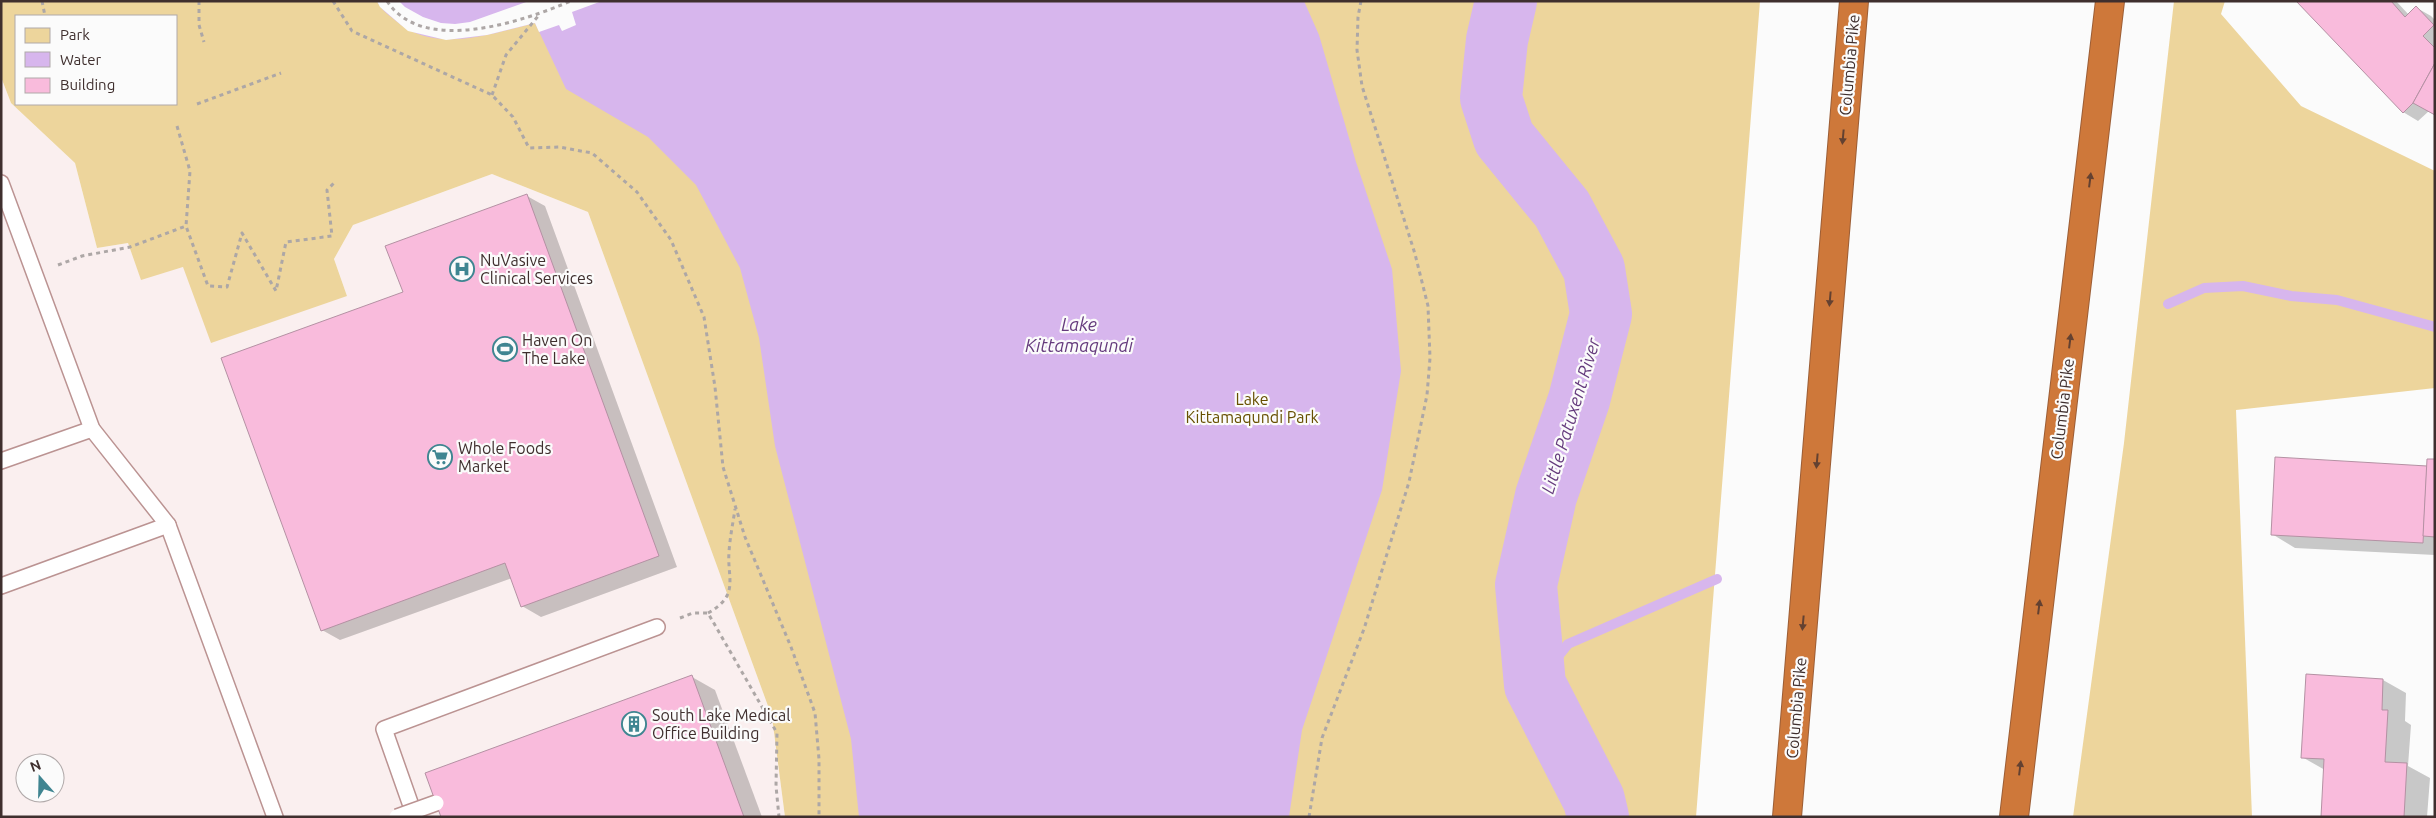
<svg xmlns="http://www.w3.org/2000/svg" width="2436" height="818" font-family="Ubuntu,sans-serif">
<style>
.built{fill:#faefef;fill-rule:evenodd}
.green{fill:#edd59c;fill-rule:evenodd}
.water{fill:#d7b6ed}
.pier{fill:#fbfbfb}
.shadow{fill:#0003}
.lines{fill:none;stroke-linecap:round;stroke-linejoin:round}
.stream{stroke:#d7b6ed;stroke-width:10}
.river{stroke:#d7b6ed;stroke-width:62}
.building{fill:#f9bbdc;stroke:#b491a3}
.lane-casing{stroke:#bb9392;stroke-width:18}
.highway-casing{stroke:#9c5e36;stroke-width:30}
.path{stroke:#ada7a6;stroke-width:3;stroke-dasharray:4 4;stroke-linecap:butt}
.lane{stroke:#fff;stroke-width:15}
.highway{stroke:#ce783a;stroke-width:28}
.lane-bridge-casing{stroke:#bb9392;stroke-width:18;stroke-linecap:butt}
.lane-bridge{stroke:#fff;stroke-width:15}
.oneway{fill:#634131}
.labels{text-anchor:middle;stroke-width:4.5;stroke-linejoin:round;paint-order:stroke}
.street-label{font-size:16px;fill:#3f2f2e;stroke:#fbfbfb}
.poi-label{font-size:16px;fill:#3f2f2e;stroke:#fbfbfb;text-anchor:start}
.park-label{font-size:16px;fill:#674f00;stroke:#fbfbfb}
.water-label{font-size:18px;font-style:italic;fill:#653b7d;stroke:#fbfbfb}
</style>
<rect width="100%" height="100%" fill="#fbfbfb"/>
<path class="built" d="M1 77 11 103 75 163 97 248 128 243 141 279 183 267 347 296 334 259 353 225 492 174 588 212 772 717 785 817H1ZM25 763H55V793H25Z"/>
<g class="green">
<path d="M1 1H1760L1696 817H785L772 717 588 212 492 174 353 225 334 259 347 296 211 343 183 267 141 280 128 243 97 248 75 163 11 103 1 77ZM16 16H176V104H16Z"/>
<polygon points="2174,1 2225,1 2221,14 2301,106 2435,171 2435,388 2236,410 2252,817 2073,817 2124,443"/>
</g>
<path class="water" d="M377 1H1304L1319 35 1356 162 1392 269 1401 371 1382 490 1302 730 1289 817H859L851 739 775 446 759 338 740 268 696 185 648 137 566 89 535 23C490 34 435 54 396 21 389 15 381 10 377 1Z"/>
<polygon class="pier" points="377,1 399,1 405,7 423,17 441,23 455,24 470,22 529,1 602,1 572,12 576,25 562,31 559,25 539,32 535,23 487,35 446,40 408,31 380,7"/>
<g class="shadow">
<polygon points="2298,1 2396,1 2409,15 2417,8 2431,16 2435,20 2435,114 2429,111 2418,121 2403,112"/>
<polygon points="527,196 545,206 677,567 541,617 522,606 512,578 340,640 322,630 404,292"/>
<polygon points="2435,460 2435,555 2295,548 2272,534 2428,467"/>
<polygon points="692,677 715,690 762,817 443,817"/>
<polygon points="2383,680 2406,693 2405,721 2411,725 2408,766 2430,778 2427,817 2322,817 2325,770 2302,757"/>
</g>
<g class="lines">
<g class="stream">
<polyline points="2168,304 2204,288 2243,286 2291,296 2337,300 2435,327"/>
<polyline points="1535,685 1568,644 1717,579"/>
</g>
<polyline class="river" points="1506,1 1497,40 1491,98 1504,138 1562,209 1594,269 1601,314 1579,400 1546,496 1526,585 1535,685 1594,800 1598,817"/>
</g>
<g class="building">
<polygon points="2296,1 2391,1 2405,17 2416,6 2434,25 2423,36 2435,48 2435,63 2413,103 2403,113"/>
<polygon points="2435,63 2435,115 2413,103"/>
<polygon points="527,194 659,556 521,607 505,563 321,631 221,358 403,292 385,246"/>
<polygon points="2275,457 2427,466 2423,543 2271,535"/>
<polygon points="2427,459 2435,459 2435,537 2423,536"/>
<polygon points="2306,674 2383,679 2382,710 2388,710 2385,762 2407,763 2404,817 2321,817 2324,759 2301,758"/>
<polygon points="692,675 744,817 441,817 425,773"/>
</g>
<g class="lines">
<defs>
<g id="lane">
<polyline points="1,183 92,429 168,525 275,817"/>
<polyline points="1,461 92,429"/>
<polyline points="1,586 168,525"/>
<polyline points="415,817 384,729 657,627"/>
</g>
<g id="highway">
<polyline points="1787,817 1854,1"/>
<polyline points="2014,817 2110,1"/>
</g>
</defs>
<use href="#lane" class="lane-casing"/>
<use href="#highway" class="highway-casing"/>
<g class="path">
<polyline points="42,1 45,16"/>
<polyline points="199,1 199,25 204,42"/>
<polyline points="333,1 352,31 492,95 513,117 529,148 559,147 592,153 637,192 671,240 704,317 715,387 723,467 745,537 791,647 815,713 819,759 819,817"/>
<path d="M387 1C423 56 524 21 571 1"/>
<polyline points="492,95 506,55 539,15"/>
<polyline points="197,104 281,73"/>
<polyline points="177,126 190,171 186,226 208,286 227,287 242,233 276,291 286,242 332,236 327,190 336,181"/>
<polyline points="58,265 82,256 130,247 186,226"/>
<path d="M708 613C740 595 727 579 729 552 730 537 733 523 735 509"/>
<polyline points="680,618 693,613 708,613 777,733 776,786 779,817"/>
<polyline points="1309,817 1322,738 1364,629 1409,482 1427,395 1430,358 1428,306 1415,254 1362,86 1357,50 1358,17 1361,1"/>
</g>
<use href="#lane" class="lane"/>
<use href="#highway" class="highway"/>
<defs>
<polyline id="lane-bridge" points="397,817 436,803"/>
</defs>
<use href="#lane-bridge" class="lane-bridge-casing"/>
<use href="#lane-bridge" class="lane-bridge"/>
</g>
<defs><path id="oneway-solid" d="M-6-.8H1V-3.2L6.5 0L1 3.2V.8H-6Z" transform="scale(1.25)"/></defs>
<g class="oneway">
<use href="#oneway-solid" transform="translate(1843 137) rotate(95)"/>
<use href="#oneway-solid" transform="translate(2090 180) rotate(-83)"/>
<use href="#oneway-solid" transform="translate(1830 299) rotate(95)"/>
<use href="#oneway-solid" transform="translate(2070 341) rotate(-83)"/>
<use href="#oneway-solid" transform="translate(1817 461) rotate(95)"/>
<use href="#oneway-solid" transform="translate(2039 607) rotate(-83)"/>
<use href="#oneway-solid" transform="translate(1803 623) rotate(95)"/>
<use href="#oneway-solid" transform="translate(2020 768) rotate(-83)"/>
</g>
<defs>
<symbol id="hospital-ring" viewBox="-11 -11 22 22"><circle r="9.5" fill="#fbfbfb" stroke="#3f8591" stroke-width="1.5"/><path d="M-5-5h3v3.5h4V-5h3V5h-3V1.5h-4V5h-3Z" fill="#3f8591"/></symbol>
<symbol id="stadium-ring" viewBox="-11 -11 22 22"><circle r="9.5" fill="#fbfbfb" stroke="#3f8591" stroke-width="1.5"/><path d="M0-5a6.5 5 0 1 0 0 10a6.5 5 0 1 0 0-10ZM-3.5-1.8h7v3.6h-7Z" fill="#3f8591"/></symbol>
<symbol id="supermarket-ring" viewBox="-11 -11 22 22"><circle r="9.5" fill="#fbfbfb" stroke="#3f8591" stroke-width="1.5"/><path d="M-6-5.5h2.5l.6 2H6L4.5 2H-2.5L-4.4-4H-6ZM-1.5 3.2a1.3 1.3 0 1 0 .1 0ZM3 3.2a1.3 1.3 0 1 0 .1 0Z" fill="#3f8591"/></symbol>
<symbol id="building-ring" viewBox="-11 -11 22 22"><circle r="9.5" fill="#fbfbfb" stroke="#3f8591" stroke-width="1.5"/><path d="M-4-6H4V6H1V3H-1V6H-4ZM-2.5-4.3h1.7v1.8h-1.7ZM.8-4.3h1.7v1.8H.8ZM-2.5-1h1.7V.8h-1.7ZM.8-1h1.7V.8H.8Z" fill="#3f8591"/></symbol>
</defs>
<g fill-rule="evenodd">
<use href="#hospital-ring" x="448" y="255" width="28" height="28"/>
<use href="#stadium-ring" x="491" y="335" width="28" height="28"/>
<use href="#supermarket-ring" x="426" y="443" width="28" height="28"/>
<use href="#building-ring" x="620" y="710" width="28" height="28"/>
</g>
<g class="labels">
<g class="street-label">
<text transform="translate(1849 65) rotate(-85)" y="6">Columbia Pike</text>
<text transform="translate(2062 409) rotate(-83)" y="6">Columbia Pike</text>
<text transform="translate(1796 708) rotate(-85)" y="6">Columbia Pike</text>
</g>
<g class="poi-label">
<text x="480" y="266">NuVasive<tspan x="480" dy="18">Clinical Services</tspan></text>
<text x="522" y="346">Haven On<tspan x="522" dy="18">The Lake</tspan></text>
<text x="458" y="454">Whole Foods<tspan x="458" dy="18">Market</tspan></text>
<text x="652" y="721">South Lake Medical<tspan x="652" dy="18">Office Building</tspan></text>
</g>
<g class="park-label">
<text x="1252" y="405">Lake<tspan x="1252" dy="18">Kittamaqundi Park</tspan></text>
</g>
<g class="water-label">
<text x="1079" y="331">Lake<tspan x="1079" dy="21">Kittamaqundi</tspan></text>
<text transform="translate(1571 416) rotate(-73)" y="6">Little Patuxent River</text>
</g>
</g>
<rect width="2436" height="818" fill="none" stroke="#3f2f2e" stroke-width="5"/>
<rect x="15" y="15" width="162" height="90" fill="#fbfbfb" stroke="#b0a9a9"/>
<rect x="25" y="28" width="25" height="15" fill="#edd59c" stroke="#b0a9a9"/>
<text x="60" y="40" font-size="15" fill="#3f2f2e">Park</text>
<rect x="25" y="52" width="25" height="15" fill="#d7b6ed" stroke="#b0a9a9"/>
<text x="60" y="65" font-size="15" fill="#3f2f2e">Water</text>
<rect x="25" y="78" width="25" height="15" fill="#f9bbdc" stroke="#b0a9a9"/>
<text x="60" y="90" font-size="15" fill="#3f2f2e">Building</text>
<g transform="translate(40 778) rotate(340)"><circle r="24" fill="#fbfbfb" stroke="#b0a9a9"/>
<path d="M0-4L9 19L0 12L-9 19Z" fill="#3f8591"/>
<text y="-8" font-size="14" font-weight="bold" text-anchor="middle" fill="#3f2f2e">N</text>
</g>
</svg>
